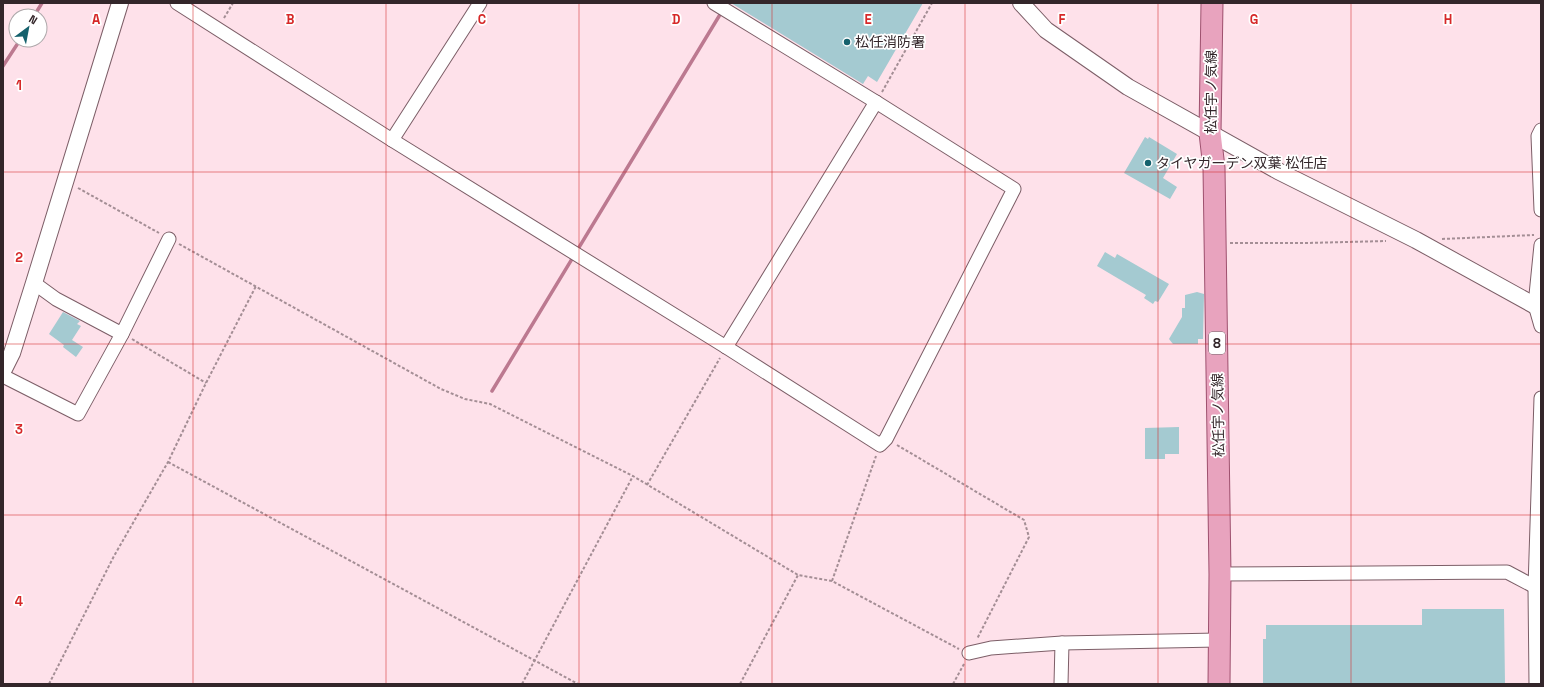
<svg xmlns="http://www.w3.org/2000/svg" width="1544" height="687" font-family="'Space Grotesk','Noto Sans JP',sans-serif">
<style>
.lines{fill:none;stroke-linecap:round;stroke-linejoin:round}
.stream{stroke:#bc7990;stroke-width:3.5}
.building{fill:#a4cad1}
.minor-casing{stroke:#7c5e67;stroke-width:15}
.tertiary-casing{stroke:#7c5e67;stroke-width:18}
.primary-casing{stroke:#9e506e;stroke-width:23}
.path{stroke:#a48e95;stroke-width:2;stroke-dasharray:3 2;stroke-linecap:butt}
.minor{stroke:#fff;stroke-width:13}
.tertiary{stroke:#fff;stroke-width:16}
.primary{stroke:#e8a3be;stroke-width:21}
.grid{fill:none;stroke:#d62828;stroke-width:1;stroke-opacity:0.55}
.poi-dot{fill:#15616d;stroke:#fff;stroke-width:1.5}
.labels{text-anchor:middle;stroke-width:3.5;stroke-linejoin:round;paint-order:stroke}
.shield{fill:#fff;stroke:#70676a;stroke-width:1}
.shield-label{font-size:13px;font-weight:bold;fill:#33262a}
.poi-label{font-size:14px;fill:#33262a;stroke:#fff;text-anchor:start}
.street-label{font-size:14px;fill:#33262a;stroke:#fff}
.grid-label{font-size:13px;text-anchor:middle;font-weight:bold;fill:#d62828;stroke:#fff;stroke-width:3.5;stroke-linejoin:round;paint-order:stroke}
</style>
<rect width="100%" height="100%" fill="#fee1ea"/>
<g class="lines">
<g class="stream">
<polyline points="34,16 42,3"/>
<polyline points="3,66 20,40"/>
<polyline points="492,391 727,3"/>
</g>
</g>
<g class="building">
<polygon points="731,3 923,3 877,82 868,76 863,84"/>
<polygon points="1145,137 1148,139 1149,137 1177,154 1163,178 1177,187 1170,199 1124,173"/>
<polygon points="1105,252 1115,258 1117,254 1169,284 1158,302 1155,301 1153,304 1144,298 1146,295 1097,266"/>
<polygon points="1197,292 1204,294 1203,339 1198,339 1198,344 1173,344 1169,339 1182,317 1182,308 1185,308 1185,295"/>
<polygon points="63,312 80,321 77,324 81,326 72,340 83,347 76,357 63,347 64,345 49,334"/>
<polygon points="1179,427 1179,454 1165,454 1165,459 1145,459 1145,428"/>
<polygon points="1422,609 1504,609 1505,684 1263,684 1263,639 1266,639 1266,625 1422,625"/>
</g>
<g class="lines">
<defs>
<g id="minor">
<polyline points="177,3 392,140 726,347 880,445 886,439 1014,189 876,102 714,3"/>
<polyline points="1541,130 1538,136 1541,210"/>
<polyline points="392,140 480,3"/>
<polyline points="1541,245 1535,305 1541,326"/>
<polyline points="34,283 56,299 122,334"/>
<polyline points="726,347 876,102"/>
<polyline points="3,376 78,414 122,334 169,239"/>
<polyline points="1220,574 1507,572 1541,590"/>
<polyline points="969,653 991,648 1062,643 1218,640"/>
<polyline points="1061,684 1062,643"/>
<polyline points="1536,684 1535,588 1541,398"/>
</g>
<g id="tertiary">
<polyline points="1021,3 1046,30 1128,87 1278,171 1416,240 1541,309"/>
<polyline points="3,371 12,353 34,283 120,3"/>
</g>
<polyline id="primary" points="1212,3 1210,133 1214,168 1220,574 1219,684"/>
</defs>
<use href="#minor" class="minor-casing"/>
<use href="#tertiary" class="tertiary-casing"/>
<use href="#primary" class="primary-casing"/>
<g class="path">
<polyline points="224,18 233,3"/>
<polyline points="882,92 932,3"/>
<polyline points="78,188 159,233"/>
<polyline points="1442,239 1534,235"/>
<polyline points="1230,243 1305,243 1386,241"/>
<polyline points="179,244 441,389 465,399 490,404 633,476 798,575 832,581 959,649"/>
<polyline points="132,339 206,383"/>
<polyline points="897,445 1024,520 1029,537 977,639"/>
<polyline points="168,462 578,684"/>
<polyline points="647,485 720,358"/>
<polyline points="832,581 876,456"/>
<polyline points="49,684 114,556 168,462 206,383 256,286"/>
<polyline points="522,684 633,476"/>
<polyline points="740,684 798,575"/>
<polyline points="953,684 964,664"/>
</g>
<use href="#minor" class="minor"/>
<use href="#tertiary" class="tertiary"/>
<use href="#primary" class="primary"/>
</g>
<path class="grid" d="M193 3V684M386 3V684M579 3V684M772 3V684M965 3V684M1158 3V684M1351 3V684M3 172H1541M3 344H1541M3 515H1541"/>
<g class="poi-dot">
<circle cx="847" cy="42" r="4"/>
<circle cx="1148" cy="163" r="4"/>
</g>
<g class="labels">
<rect class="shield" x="1209" y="332" width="16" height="22" rx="3"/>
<g class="shield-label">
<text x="1217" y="348">8</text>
</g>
<g class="poi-label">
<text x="855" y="47">松任消防署</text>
<text x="1156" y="168">タイヤガーデン双葉 松任店</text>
</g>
<g class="street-label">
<text transform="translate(1211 92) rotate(-90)" y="5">松任宇ノ気線</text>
<text transform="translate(1218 415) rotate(-91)" y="5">松任宇ノ気線</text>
</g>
</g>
<g class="grid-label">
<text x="96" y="24">A</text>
<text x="290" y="24">B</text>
<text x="482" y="24">C</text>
<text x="676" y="24">D</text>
<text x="868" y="24">E</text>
<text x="1062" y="24">F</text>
<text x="1254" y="24">G</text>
<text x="1448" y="24">H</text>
<text x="19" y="90">1</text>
<text x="19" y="262">2</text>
<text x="19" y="434">3</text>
<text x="19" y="606">4</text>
</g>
<rect width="1544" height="687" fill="none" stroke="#33262a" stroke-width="8"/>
<g transform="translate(28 28) rotate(32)"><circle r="19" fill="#ffffff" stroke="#ada8aa"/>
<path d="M0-3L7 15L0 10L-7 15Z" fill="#15616d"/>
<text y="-6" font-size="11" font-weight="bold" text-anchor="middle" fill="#33262a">N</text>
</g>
</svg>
